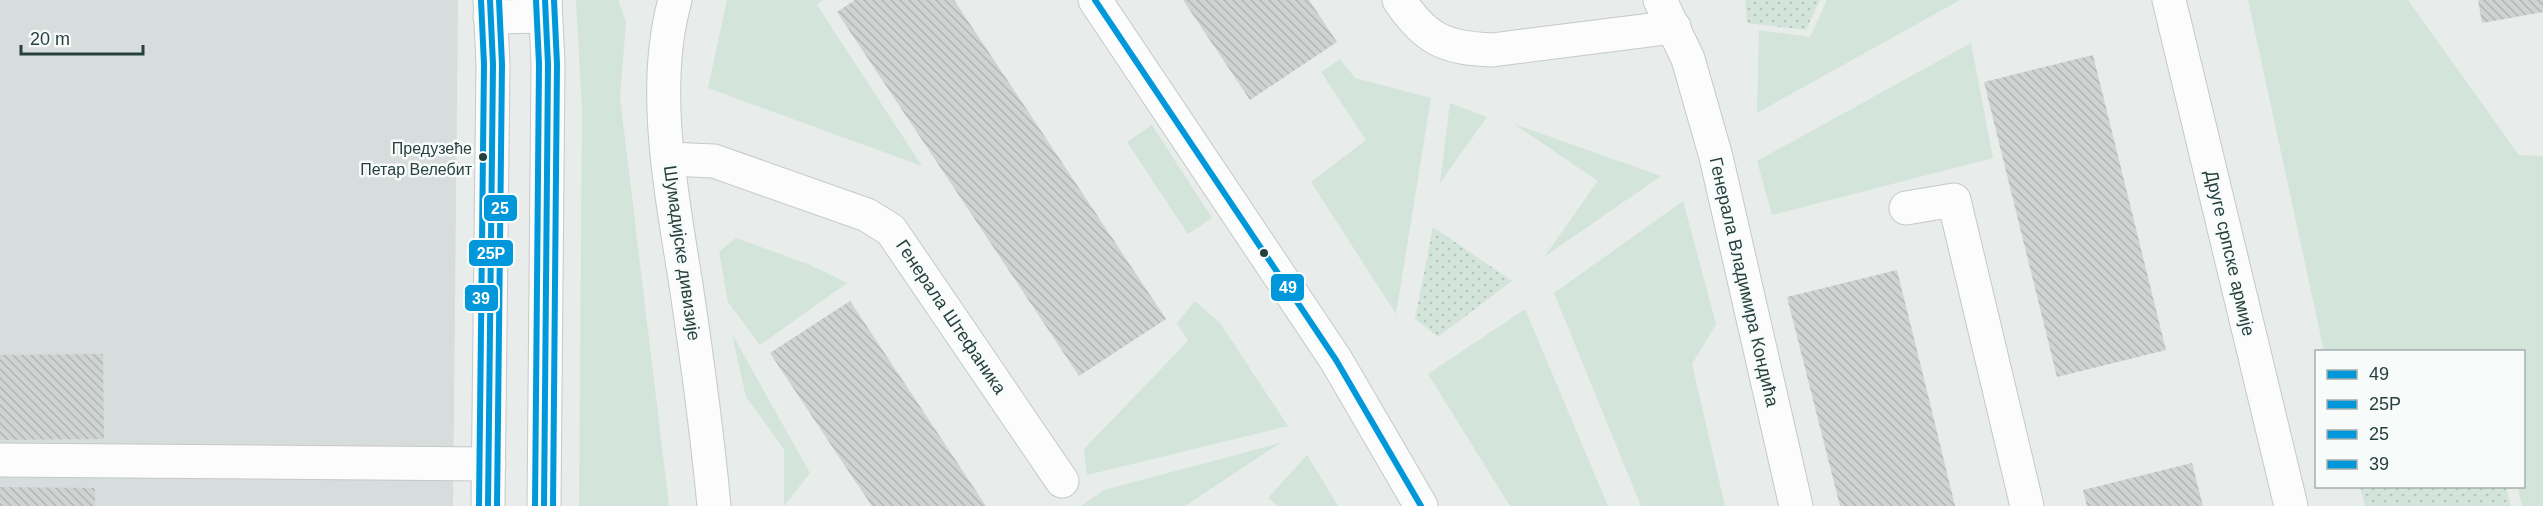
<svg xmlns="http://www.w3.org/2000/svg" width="2543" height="506" font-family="Arial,sans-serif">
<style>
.built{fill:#d7dddc}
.grass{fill:#d3e4db}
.park{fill:url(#park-dots)}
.building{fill:url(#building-back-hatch)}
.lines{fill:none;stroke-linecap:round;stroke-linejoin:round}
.minor-casing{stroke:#c5c9c8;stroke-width:35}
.minor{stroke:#fcfcfc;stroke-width:33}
.bus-1-casing{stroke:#f7fbfa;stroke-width:10}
.bus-2-casing{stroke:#f7fbfa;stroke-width:10}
.bus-3-casing{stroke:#f7fbfa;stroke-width:10}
.bus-4-casing{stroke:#f7fbfa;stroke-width:10}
.bus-1{stroke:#0098da;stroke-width:6}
.bus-2{stroke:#0098da;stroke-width:6}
.bus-3{stroke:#0098da;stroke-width:6}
.bus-4{stroke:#0098da;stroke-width:6}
.bus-dot{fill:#26403e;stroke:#f7fbfa;stroke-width:2}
.labels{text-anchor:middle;stroke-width:5;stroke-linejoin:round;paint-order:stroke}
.bus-label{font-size:16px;fill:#26403e;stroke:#f7fbfa;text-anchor:end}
.street-label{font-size:18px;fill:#26403e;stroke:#f7fbfa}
.line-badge{stroke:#f7fbfa;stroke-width:2}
.badge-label{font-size:16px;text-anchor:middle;font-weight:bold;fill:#fff}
</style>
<defs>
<pattern id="park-dots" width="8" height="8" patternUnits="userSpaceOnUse" patternTransform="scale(1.5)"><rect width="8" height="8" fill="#d3e4db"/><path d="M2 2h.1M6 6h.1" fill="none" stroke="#b5c5bd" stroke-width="1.8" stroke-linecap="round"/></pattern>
<pattern id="building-back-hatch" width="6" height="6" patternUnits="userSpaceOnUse" patternTransform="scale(1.5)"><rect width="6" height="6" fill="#cfd4d3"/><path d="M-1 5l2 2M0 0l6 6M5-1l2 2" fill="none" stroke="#b2b7b6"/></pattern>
</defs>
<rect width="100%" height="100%" fill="#e8eceb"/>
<polygon class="built" points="0,0 458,0 453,506 0,506"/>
<g class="grass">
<polygon points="576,0 618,0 626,22 620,97 669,506 579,506 582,110"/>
<polygon points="727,0 823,0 817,5 922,166 708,88"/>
<polygon points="1827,0 1960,0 1757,113 1759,30 1810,37"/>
<polygon points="2248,0 2408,0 2519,155 2543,156 2543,506 2522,506 2518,487 2524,486 2524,352 2324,351"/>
<polygon points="1971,43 1993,158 1772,215 1757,161"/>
<polygon points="1340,59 1355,78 1431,98 1396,314 1311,182 1366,140 1321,72"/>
<polygon points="1450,103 1487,117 1440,183"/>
<polygon points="1514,124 1661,176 1544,257 1598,181"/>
<polygon points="1152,125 1212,218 1188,234 1127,142"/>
<polygon points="1683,201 1716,324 1692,364 1725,506 1641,506 1554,293"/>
<polygon points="736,238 808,264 847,283 760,345 728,302 719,252"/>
<polygon points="1195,301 1220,323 1288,426 1087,475 1084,449 1188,341 1177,323"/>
<polygon points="1525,309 1608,506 1510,506 1428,374"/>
<polygon points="732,334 810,473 784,506 784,449 746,397"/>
<polygon points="1280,443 1185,506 1081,506 1104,490"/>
<polygon points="1307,455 1338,506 1278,506 1268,498"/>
</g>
<g class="park">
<polygon points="1745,0 1820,0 1806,30 1747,23"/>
<polygon points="1433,227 1512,281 1438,337 1415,319"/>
<polygon points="2360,487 2506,487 2511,506 2365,506"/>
</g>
<g class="building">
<polygon points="855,0 954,0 1166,319 1079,376 837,12"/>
<polygon points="1183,0 1309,0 1337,42 1250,100"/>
<polygon points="2478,0 2543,0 2543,12 2482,23"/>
<polygon points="2093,55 2166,350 2057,377 1984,82"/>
<polygon points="1897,270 1929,399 1955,506 1840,506 1787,297"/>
<polygon points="850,301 933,426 986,506 872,506 853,478 770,353"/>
<polygon points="103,354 104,439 0,440 0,355"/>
<polygon points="2192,463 2203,506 2087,506 2083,490"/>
<polygon points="0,487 95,488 95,506 0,506"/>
</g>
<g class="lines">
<defs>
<g id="minor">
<path d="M675 0C650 89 672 195 686 285 697 358 707 432 714 506"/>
<polyline points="1095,0 1336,360 1421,506"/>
<path d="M1399 0C1426 40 1445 48 1492 50L1674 27"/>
<polyline points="1660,0 1688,59 1716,157 1796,506"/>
<polyline points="2169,0 2291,506"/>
<polyline points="490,17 545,16"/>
<polyline points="668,159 714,161 867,215 891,230 1062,481"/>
<polyline points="1906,208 1954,200 2027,506"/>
<polyline points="0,460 489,464"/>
<polyline points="488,506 493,64 490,0"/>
<polyline points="544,506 548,64 545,0"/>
</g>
</defs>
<use href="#minor" class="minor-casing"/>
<use href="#minor" class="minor"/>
<defs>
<polyline id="bus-1" points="1095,0 1336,360 1421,506"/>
<g id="bus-2">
<polyline points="488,506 493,64 490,0"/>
<polyline points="544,506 548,64 545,0"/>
</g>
<g id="bus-3">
<polyline points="497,506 502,64 499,0"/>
<polyline points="553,506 557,64 554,0"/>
</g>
<g id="bus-4">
<polyline points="479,506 484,64 481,0"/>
<polyline points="535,506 539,64 536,0"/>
</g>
</defs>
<use href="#bus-1" class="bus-1-casing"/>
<use href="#bus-2" class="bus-2-casing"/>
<use href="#bus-3" class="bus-3-casing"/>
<use href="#bus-4" class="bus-4-casing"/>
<use href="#bus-1" class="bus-1"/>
<use href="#bus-2" class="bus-2"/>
<use href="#bus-3" class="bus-3"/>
<use href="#bus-4" class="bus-4"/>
</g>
<g class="bus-dot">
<circle cx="483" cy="157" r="5"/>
<circle cx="1264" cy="253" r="5"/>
</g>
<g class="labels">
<g class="bus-label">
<text x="472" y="154">Предузеће<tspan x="472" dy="21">Петар Велебит</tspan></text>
</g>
<g class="street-label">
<text transform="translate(682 253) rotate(82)" y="6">Шумадијске дивизије</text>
<text transform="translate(2230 253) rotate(77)" y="6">Друге српске армије</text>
<text transform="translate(1744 282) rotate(77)" y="6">Генерала Владимира Кондића</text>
<text transform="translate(951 317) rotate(56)" y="6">Генерала Штефаника</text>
</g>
</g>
<g class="line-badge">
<rect x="483" y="194" width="35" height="28" rx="6" fill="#0098da"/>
<rect x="468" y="239" width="46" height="28" rx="6" fill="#0098da"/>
<rect x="1270" y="273" width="35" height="29" rx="6" fill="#0098da"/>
<rect x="464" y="284" width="35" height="28" rx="6" fill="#0098da"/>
</g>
<g class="badge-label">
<text x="500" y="214">25</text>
<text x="491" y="259">25P</text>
<text x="1288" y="293">49</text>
<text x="481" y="304">39</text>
</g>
<rect x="2315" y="350" width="210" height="138" fill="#f7fbfa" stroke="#a3b0af" stroke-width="1.5"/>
<rect x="2327" y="370" width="30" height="9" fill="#0098da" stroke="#a3b0af" stroke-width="1.5"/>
<text x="2369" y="380" font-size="18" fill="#26403e">49</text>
<rect x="2327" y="400" width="30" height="9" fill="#0098da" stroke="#a3b0af" stroke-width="1.5"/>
<text x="2369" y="410" font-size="18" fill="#26403e">25P</text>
<rect x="2327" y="430" width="30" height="9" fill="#0098da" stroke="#a3b0af" stroke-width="1.5"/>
<text x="2369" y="440" font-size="18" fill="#26403e">25</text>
<rect x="2327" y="460" width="30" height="9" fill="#0098da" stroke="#a3b0af" stroke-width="1.5"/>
<text x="2369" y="470" font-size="18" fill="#26403e">39</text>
<path d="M21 45v9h122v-9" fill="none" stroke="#26403e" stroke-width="3"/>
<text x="30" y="45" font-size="18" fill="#26403e" stroke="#f7fbfa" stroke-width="4.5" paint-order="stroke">20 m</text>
</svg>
